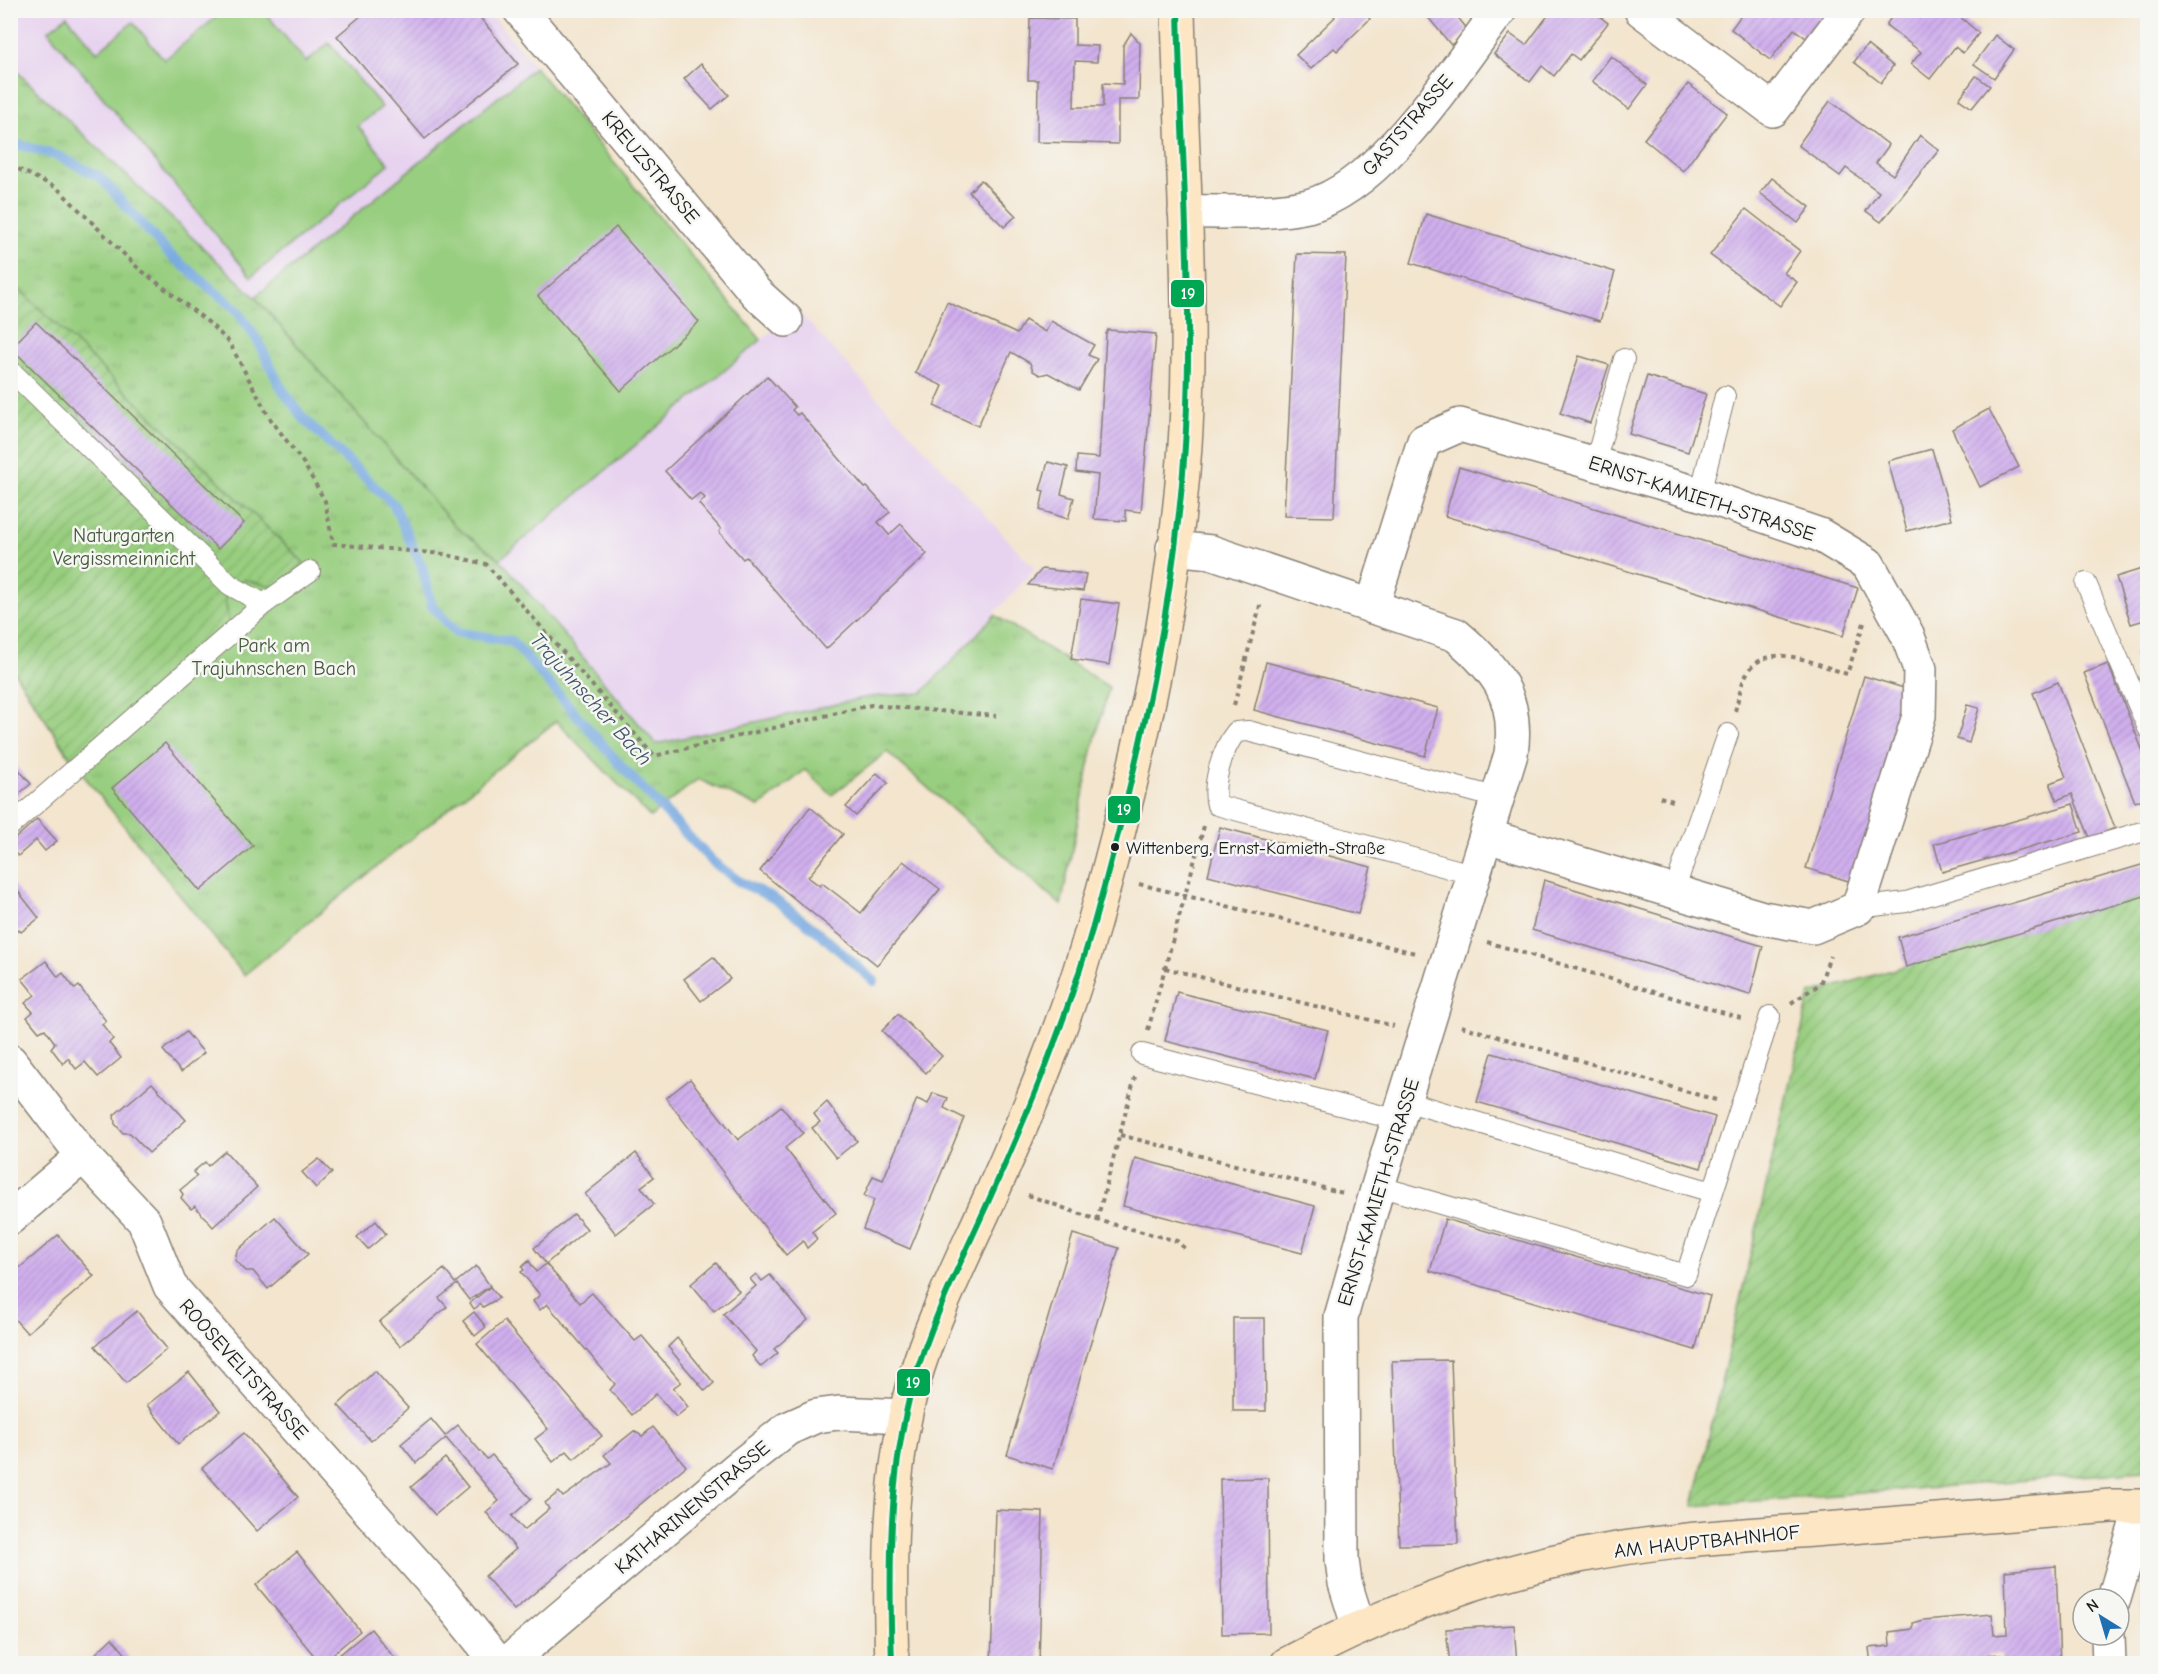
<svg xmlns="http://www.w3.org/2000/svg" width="2158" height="1674" font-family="'Comic Neue',sans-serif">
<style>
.built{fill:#e7d2ef}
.railway{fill:#c8bfd8}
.park{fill:url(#park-tufts);stroke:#5a754e;stroke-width:1.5}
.garden{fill:url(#garden-furrows);stroke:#5a754e;stroke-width:1.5}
.pitch{fill:#98ce7f;stroke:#5a754e;stroke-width:1.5}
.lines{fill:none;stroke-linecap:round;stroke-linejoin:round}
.stream{stroke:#74a7e0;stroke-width:10}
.building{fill:url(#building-hatch)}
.lane-casing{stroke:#888075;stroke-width:22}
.street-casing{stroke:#888075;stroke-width:36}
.secondary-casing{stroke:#888075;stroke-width:36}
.path{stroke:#888075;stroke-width:4;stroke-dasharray:4.5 4.5;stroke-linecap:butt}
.lane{stroke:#fff;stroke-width:20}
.street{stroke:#fff;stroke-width:33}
.secondary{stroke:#fce6c4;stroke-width:33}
.bus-1-casing{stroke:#f6f6f2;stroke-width:10}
.bus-1{stroke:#00a651;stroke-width:6}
.bus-dot{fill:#1c1c1c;stroke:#f6f6f2;stroke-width:2}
.labels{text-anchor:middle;stroke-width:5;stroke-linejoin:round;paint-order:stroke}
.bus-label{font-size:18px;fill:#1c1c1c;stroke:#f6f6f2;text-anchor:start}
.street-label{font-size:20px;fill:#1c1c1c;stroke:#f6f6f2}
.park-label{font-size:20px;fill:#475a3f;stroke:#f6f6f2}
.water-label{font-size:21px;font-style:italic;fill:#3f546a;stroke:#f6f6f2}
.line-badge{stroke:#f6f6f2;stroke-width:2}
.badge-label{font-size:16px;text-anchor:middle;font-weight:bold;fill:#fff}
</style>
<defs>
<pattern id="park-tufts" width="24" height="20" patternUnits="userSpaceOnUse" patternTransform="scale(1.5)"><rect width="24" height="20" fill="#98ce7f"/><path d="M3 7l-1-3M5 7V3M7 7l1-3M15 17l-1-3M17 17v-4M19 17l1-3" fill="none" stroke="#82b06d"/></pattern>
<pattern id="garden-furrows" width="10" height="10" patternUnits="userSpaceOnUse" patternTransform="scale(1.5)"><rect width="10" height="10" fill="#98ce7f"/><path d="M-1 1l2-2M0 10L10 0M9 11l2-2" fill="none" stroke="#82b06d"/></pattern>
<pattern id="building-hatch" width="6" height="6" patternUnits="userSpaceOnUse" patternTransform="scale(1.5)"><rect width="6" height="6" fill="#d0afed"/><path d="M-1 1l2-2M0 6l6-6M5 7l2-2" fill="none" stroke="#b296cb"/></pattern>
</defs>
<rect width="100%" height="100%" fill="#f6f6f2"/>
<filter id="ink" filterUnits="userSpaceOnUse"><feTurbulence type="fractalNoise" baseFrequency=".0167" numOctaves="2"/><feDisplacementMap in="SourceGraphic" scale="12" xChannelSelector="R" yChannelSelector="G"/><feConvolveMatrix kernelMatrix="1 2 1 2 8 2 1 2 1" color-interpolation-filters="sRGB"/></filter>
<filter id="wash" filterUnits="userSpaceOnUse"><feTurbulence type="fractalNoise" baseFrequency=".008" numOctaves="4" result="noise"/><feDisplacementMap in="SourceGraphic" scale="24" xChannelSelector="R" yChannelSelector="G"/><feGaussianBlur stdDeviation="1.35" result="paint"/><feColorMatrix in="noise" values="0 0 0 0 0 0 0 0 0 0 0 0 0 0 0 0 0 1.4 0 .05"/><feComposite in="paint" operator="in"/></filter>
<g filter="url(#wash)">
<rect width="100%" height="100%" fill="#f3e5ce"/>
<g class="built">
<polygon points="10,11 488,11 535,67 255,297 11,65"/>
<polygon points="797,310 1035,569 922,693 868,697 656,744 500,559"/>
</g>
<polygon class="railway" points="2141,1540 2147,1542 2147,1663 2143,1663"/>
<polygon class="park" points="10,65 255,297 456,527 500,559 656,744 868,697 922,693 995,615 1109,687 1092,751 1061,905 887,752 832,795 805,770 759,807 698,779 650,817 556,721 244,975 75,765 11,667"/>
<g class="garden">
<polygon points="10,280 304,563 276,587 244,580 230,585 225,600 230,627 75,765 11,667"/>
<polygon points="2147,895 2148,1454 2143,1471 1693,1506 1810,994"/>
</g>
<g class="pitch">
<polygon points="225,10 264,11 306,62 329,43 382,107 358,126 389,164 251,277 48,31 67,16 97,52 133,22 164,60"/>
<polygon points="535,67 761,340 500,559 456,527 255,297"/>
</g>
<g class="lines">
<polyline class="stream" points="10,142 58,156 100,177 168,253 236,309 258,341 280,386 303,418 394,505 422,567 432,606 456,632 512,641 622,767 713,862 740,882 773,898 817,931 874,981"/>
</g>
<g id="blocks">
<g class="building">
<polygon points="368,10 474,10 518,64 425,139 337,36"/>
<polygon points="1330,10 1363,10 1370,19 1337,51 1334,48 1311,69 1296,55 1335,17"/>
<polygon points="1422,10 1452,10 1468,30 1451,45"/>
<polygon points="1552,10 1591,10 1608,23 1579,60 1571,54 1554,76 1542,66 1530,82 1494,54 1510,34 1526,45"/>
<polygon points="1745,10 1828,10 1806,38 1794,29 1770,60 1731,29"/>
<polygon points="1896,10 1952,10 1979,33 1963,53 1955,47 1930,79 1911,64 1921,52 1886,25"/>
<polygon points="1030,18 1075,19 1075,45 1098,46 1097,62 1075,61 1074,107 1103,107 1103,83 1123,84 1123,46 1131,33 1140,43 1139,100 1118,100 1118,144 1037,142 1038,80 1028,80"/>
<polygon points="1995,35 2014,50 1994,78 1974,64"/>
<polygon points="1867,45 1893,66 1881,83 1854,62"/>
<polygon points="1611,56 1647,85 1629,109 1592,81"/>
<polygon points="701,64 729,95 712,109 684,79"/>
<polygon points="1976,76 1990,86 1972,108 1959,99"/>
<polygon points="1688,84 1727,113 1683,171 1644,139"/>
<polygon points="1830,101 1889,145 1876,163 1893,175 1920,135 1939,150 1881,222 1866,211 1879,192 1846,168 1840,176 1798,145"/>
<polygon points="1772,178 1810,207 1798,223 1760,193"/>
<polygon points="981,180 1016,216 1004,227 969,192"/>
<polygon points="1746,209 1800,251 1784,273 1797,282 1780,306 1710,255"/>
<polygon points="1426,214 1615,272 1600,321 1411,263"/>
<polygon points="616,227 699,322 621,391 538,296"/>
<polygon points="1297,254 1346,255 1334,517 1284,516"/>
<polygon points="947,302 1017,334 1025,320 1045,332 1051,321 1094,345 1088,355 1097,359 1079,390 1048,373 1040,375 1033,371 1030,363 1011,352 978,426 934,406 943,386 915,373"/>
<polygon points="36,322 244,523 218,549 11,348"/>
<polygon points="1108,330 1156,334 1141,512 1125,510 1126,521 1094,519 1098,475 1076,472 1077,456 1099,458 1106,334"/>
<polygon points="1579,356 1609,365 1590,423 1560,413"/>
<polygon points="767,376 795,407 792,410 797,415 800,413 865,488 867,487 890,512 878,522 889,535 901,524 927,554 826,649 746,557 743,559 719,532 721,529 699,504 705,498 700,493 691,500 665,471"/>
<polygon points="1647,376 1706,394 1688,452 1629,434"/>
<polygon points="1989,409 2019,467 1980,487 1952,429"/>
<polygon points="1932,449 1952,519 1907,531 1888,461"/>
<polygon points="1048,462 1068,467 1061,494 1074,498 1068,519 1040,510 1044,491 1040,490"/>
<polygon points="1459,467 1858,588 1843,636 1445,516"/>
<polygon points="1042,569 1086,574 1083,591 1028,585"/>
<polygon points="2142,569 2148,587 2148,619 2131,624 2116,577"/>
<polygon points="1081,599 1119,604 1109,665 1071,659"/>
<polygon points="2148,650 2148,667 2147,667 2142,652"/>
<polygon points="1266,662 1438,708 1425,756 1254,710"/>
<polygon points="2108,664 2148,764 2148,797 2135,802 2084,673"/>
<polygon points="1864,676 1914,691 1855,883 1806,868"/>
<polygon points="2058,682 2115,828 2090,838 2072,794 2057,800 2050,783 2066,777 2033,693"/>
<polygon points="1967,705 1979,708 1969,743 1957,739"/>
<polygon points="165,743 253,846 200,891 112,788"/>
<polygon points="10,759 31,784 10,801"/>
<polygon points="877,773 888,783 856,816 846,807"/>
<polygon points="2073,804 2082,832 1942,872 1934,844"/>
<polygon points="810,807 843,834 808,877 820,886 822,883 861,913 903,861 940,889 877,965 760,871"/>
<polygon points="37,819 57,841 45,851 36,840 18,856 10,848 10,843"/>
<polygon points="1220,827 1371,867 1358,914 1208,875"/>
<polygon points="2148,863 2148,895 1906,967 1898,937"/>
<polygon points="1544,880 1763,946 1750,995 1532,930"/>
<polygon points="10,881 39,918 21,932 19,930 10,936"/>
<polygon points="713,957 730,979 701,1001 684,979"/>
<polygon points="46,961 58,977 63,973 75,989 79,986 106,1021 102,1024 113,1039 109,1043 121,1058 98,1077 85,1062 76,1069 68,1058 63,1064 51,1048 55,1043 45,1029 39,1032 27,1017 33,1012 25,1003 35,995 22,979"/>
<polygon points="1177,992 1328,1030 1315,1079 1165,1041"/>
<polygon points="898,1014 942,1056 926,1073 882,1031"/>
<polygon points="186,1032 204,1053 181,1072 163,1050"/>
<polygon points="1492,1053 1715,1117 1701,1168 1477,1102"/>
<polygon points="690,1079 738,1140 781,1106 803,1133 785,1148 836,1213 812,1232 817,1239 807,1248 803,1241 786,1255 666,1098"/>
<polygon points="152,1083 186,1120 149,1153 130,1133 123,1133 115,1124 114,1115"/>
<polygon points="933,1093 948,1098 944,1108 964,1118 910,1249 863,1229 874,1200 864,1196 873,1176 883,1180 917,1099 928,1104"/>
<polygon points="827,1102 857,1141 836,1158 812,1128 820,1122 814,1114"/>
<polygon points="225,1151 257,1187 213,1227 195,1206 191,1209 181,1198 183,1194 180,1190 197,1176 193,1172 205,1162 208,1166"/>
<polygon points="636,1153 654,1177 641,1187 654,1204 616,1234 585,1194"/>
<polygon points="1135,1158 1315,1206 1302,1253 1123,1206"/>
<polygon points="319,1159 332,1173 316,1188 302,1172"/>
<polygon points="574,1214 587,1229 546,1264 534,1248"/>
<polygon points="275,1217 308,1254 268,1289 253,1271 246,1271 235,1260 237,1251"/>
<polygon points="1445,1219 1710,1296 1695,1350 1430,1271"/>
<polygon points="376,1221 386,1234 368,1249 357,1237"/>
<polygon points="1073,1234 1119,1248 1053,1469 1007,1455"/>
<polygon points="58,1235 94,1276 27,1333 10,1314 10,1276"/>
<polygon points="529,1261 536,1272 546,1264 580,1303 592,1293 635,1341 642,1336 681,1382 673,1388 688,1407 676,1417 656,1394 632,1415 610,1390 615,1384 547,1304 540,1310 533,1301 540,1295 521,1272 524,1270 522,1267"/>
<polygon points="716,1263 739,1291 714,1311 691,1284"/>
<polygon points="476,1266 490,1286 469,1300 457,1284 439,1298 447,1307 400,1346 379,1322 444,1269 455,1283"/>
<polygon points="756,1274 762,1281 770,1275 808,1320 774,1349 778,1353 761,1367 752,1356 756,1351 723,1314 756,1286 750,1279"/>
<polygon points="490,1287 499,1298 483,1307 481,1304 474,1309 470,1303"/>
<polygon points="137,1311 167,1349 126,1383 95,1346"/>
<polygon points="474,1312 486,1327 475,1336 463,1321"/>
<polygon points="1233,1318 1265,1318 1266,1411 1233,1411"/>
<polygon points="504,1321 602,1436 574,1459 567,1451 553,1462 535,1439 548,1429 477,1344"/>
<polygon points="677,1338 714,1383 705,1391 668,1347"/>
<polygon points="1451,1360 1458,1544 1399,1545 1392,1361"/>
<polygon points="375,1371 408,1408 371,1441 338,1405"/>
<polygon points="189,1372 220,1411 178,1444 147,1405"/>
<polygon points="431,1419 445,1436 458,1425 487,1459 492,1455 531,1499 512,1516 524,1530 549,1509 545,1503 559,1492 563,1497 611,1463 604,1455 634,1431 642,1436 653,1427 686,1466 514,1610 485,1576 516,1549 486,1512 499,1501 446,1438 416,1463 401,1444"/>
<polygon points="244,1433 298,1497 257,1531 202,1468"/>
<polygon points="445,1458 468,1487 435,1515 411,1487"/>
<polygon points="1268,1478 1269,1633 1222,1634 1220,1479"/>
<polygon points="996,1510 1043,1512 1039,1664 991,1664"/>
<polygon points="297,1552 360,1631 321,1664 256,1585"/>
<polygon points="2056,1566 2060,1664 2002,1664 2002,1654 1988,1655 1988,1664 1871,1664 1869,1648 1890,1646 1889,1632 1913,1629 1913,1623 1924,1620 1992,1614 1994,1635 2007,1634 2005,1571"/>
<polygon points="1514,1625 1517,1664 1450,1664 1446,1629"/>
<polygon points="371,1629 399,1664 328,1664"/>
<polygon points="112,1638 134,1664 97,1664 92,1657"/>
</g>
</g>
</g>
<g filter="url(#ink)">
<use href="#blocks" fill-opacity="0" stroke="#888075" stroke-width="1.5"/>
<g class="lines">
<defs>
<g id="lane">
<polyline points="12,372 230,585 264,604"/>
<polyline points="1595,463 1624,359"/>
<polyline points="1700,494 1725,396"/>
<polyline points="2086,583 2148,728"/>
<polyline points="10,826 264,604 310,571"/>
<path d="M1475 875 1217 805C1211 785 1223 748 1236 732L1248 731 1498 798"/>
<polyline points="1674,891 1728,734"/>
<polyline points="1858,908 1906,902 2148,830"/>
<polyline points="1142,1054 1398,1120"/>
<polyline points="1405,1101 1712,1192"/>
<polyline points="1378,1186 1686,1275 1770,1016"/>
</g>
<g id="street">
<polyline points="520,10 756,293 786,320"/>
<polyline points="1641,10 1773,110 1849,10"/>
<path d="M1185 212C1225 211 1268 215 1308 206 1382 187 1454 70 1500 10"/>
<path d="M1173 548 1211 552 1456 635C1497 670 1519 697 1511 754L1378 1186 1341 1317 1342 1560 1345 1583 1359 1628"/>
<polyline points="1372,607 1424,441 1460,425 1700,494 1820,535 1868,564 1907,634 1920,669 1919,716 1858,908 1813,927 1763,918 1487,836"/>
<polyline points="10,1061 83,1156 144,1221 170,1286 441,1592 499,1664"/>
<polyline points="10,1218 83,1156"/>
<polyline points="2114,1599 2141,1507"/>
<polyline points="2108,1635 2109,1664"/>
<polyline points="506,1664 735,1470 787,1429 816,1416 839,1413 905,1416"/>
</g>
<g id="secondary">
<path d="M892 1664C889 1569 888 1475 913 1384 931 1321 961 1262 988 1202 1029 1111 1067 1019 1094 923 1139 763 1177 595 1186 429 1193 289 1181 150 1178 10"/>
<path d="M1287 1664C1379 1615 1477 1576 1579 1556 1656 1540 1735 1536 1813 1530 1912 1522 2012 1514 2111 1506H2148"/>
</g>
</defs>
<use href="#lane" class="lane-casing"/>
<use href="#street" class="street-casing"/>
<use href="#secondary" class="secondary-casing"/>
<g class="path">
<polyline points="10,165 57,188 137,267 208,322 229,342 269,417 304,464 325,501 333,544 443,554 486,564 654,756 871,705 996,716"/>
<polyline points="1234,705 1261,602"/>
<path d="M1735 711C1738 701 1740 689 1744 679 1764 636 1814 664 1847 674L1864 623"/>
<polyline points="1660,797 1676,802"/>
<polyline points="1139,884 1415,953"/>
<polyline points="1487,942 1741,1018"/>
<polyline points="1165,968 1394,1026"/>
<polyline points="1791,1003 1820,984 1830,956"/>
<polyline points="1461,1026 1716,1100"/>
<polyline points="1148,1030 1204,826"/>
<polyline points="1120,1135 1343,1193"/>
<polyline points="1028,1195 1097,1220 1177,1241 1185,1249"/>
<polyline points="1097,1220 1135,1077"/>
</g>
<use href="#lane" class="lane"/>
<use href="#street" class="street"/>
<use href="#secondary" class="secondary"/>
<defs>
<path id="bus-1" d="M892 1664C889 1569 888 1475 913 1384 931 1321 961 1262 988 1202 1029 1111 1067 1019 1094 923 1139 763 1177 595 1186 429 1193 289 1181 150 1178 10"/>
</defs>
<use href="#bus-1" class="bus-1-casing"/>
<use href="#bus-1" class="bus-1"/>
</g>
</g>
<circle class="bus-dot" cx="1115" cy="847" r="5"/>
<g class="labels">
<g class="bus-label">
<text x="1126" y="854">Wittenberg, Ernst-Kamieth-Straße</text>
</g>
<g class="street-label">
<text transform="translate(1407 125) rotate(-49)" y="7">GASTSTRASSE</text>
<text transform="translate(651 167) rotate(50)" y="7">KREUZSTRASSE</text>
<text transform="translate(1702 498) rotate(18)" y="7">ERNST-KAMIETH-STRASSE</text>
<text transform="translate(1378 1192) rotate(-73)" y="7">ERNST-KAMIETH-STRASSE</text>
<text transform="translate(244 1369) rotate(48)" y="7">ROOSEVELTSTRASSE</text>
<text transform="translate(692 1507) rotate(-40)" y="7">KATHARINENSTRASSE</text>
<text transform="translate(1707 1541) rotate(-6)" y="7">AM HAUPTBAHNHOF</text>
</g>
<g class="park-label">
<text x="124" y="542">Naturgarten<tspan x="124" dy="23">Vergissmeinnicht</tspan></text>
<text x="274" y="652">Park am<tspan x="274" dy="23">Trajuhnschen Bach</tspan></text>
</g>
<g class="water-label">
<text transform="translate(591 699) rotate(48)" y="7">Trajuhnscher Bach</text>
</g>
</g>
<g class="line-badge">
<rect x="1170" y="279" width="35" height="29" rx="6" fill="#00a651"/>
<rect x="1107" y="795" width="34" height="29" rx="6" fill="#00a651"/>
<rect x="896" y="1368" width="35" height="29" rx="6" fill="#00a651"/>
</g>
<g class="badge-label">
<text x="1188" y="299">19</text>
<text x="1124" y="815">19</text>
<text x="913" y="1388">19</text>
</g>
<rect width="2158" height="1674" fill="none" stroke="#f6f6f2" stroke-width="36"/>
<g transform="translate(2101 1617) rotate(323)"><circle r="28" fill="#f6f6f2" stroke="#9f9f9c" stroke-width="1.5"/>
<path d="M0-4.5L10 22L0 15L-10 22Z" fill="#1f6fb2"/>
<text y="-9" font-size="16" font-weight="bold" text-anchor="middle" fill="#1c1c1c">N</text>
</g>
</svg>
